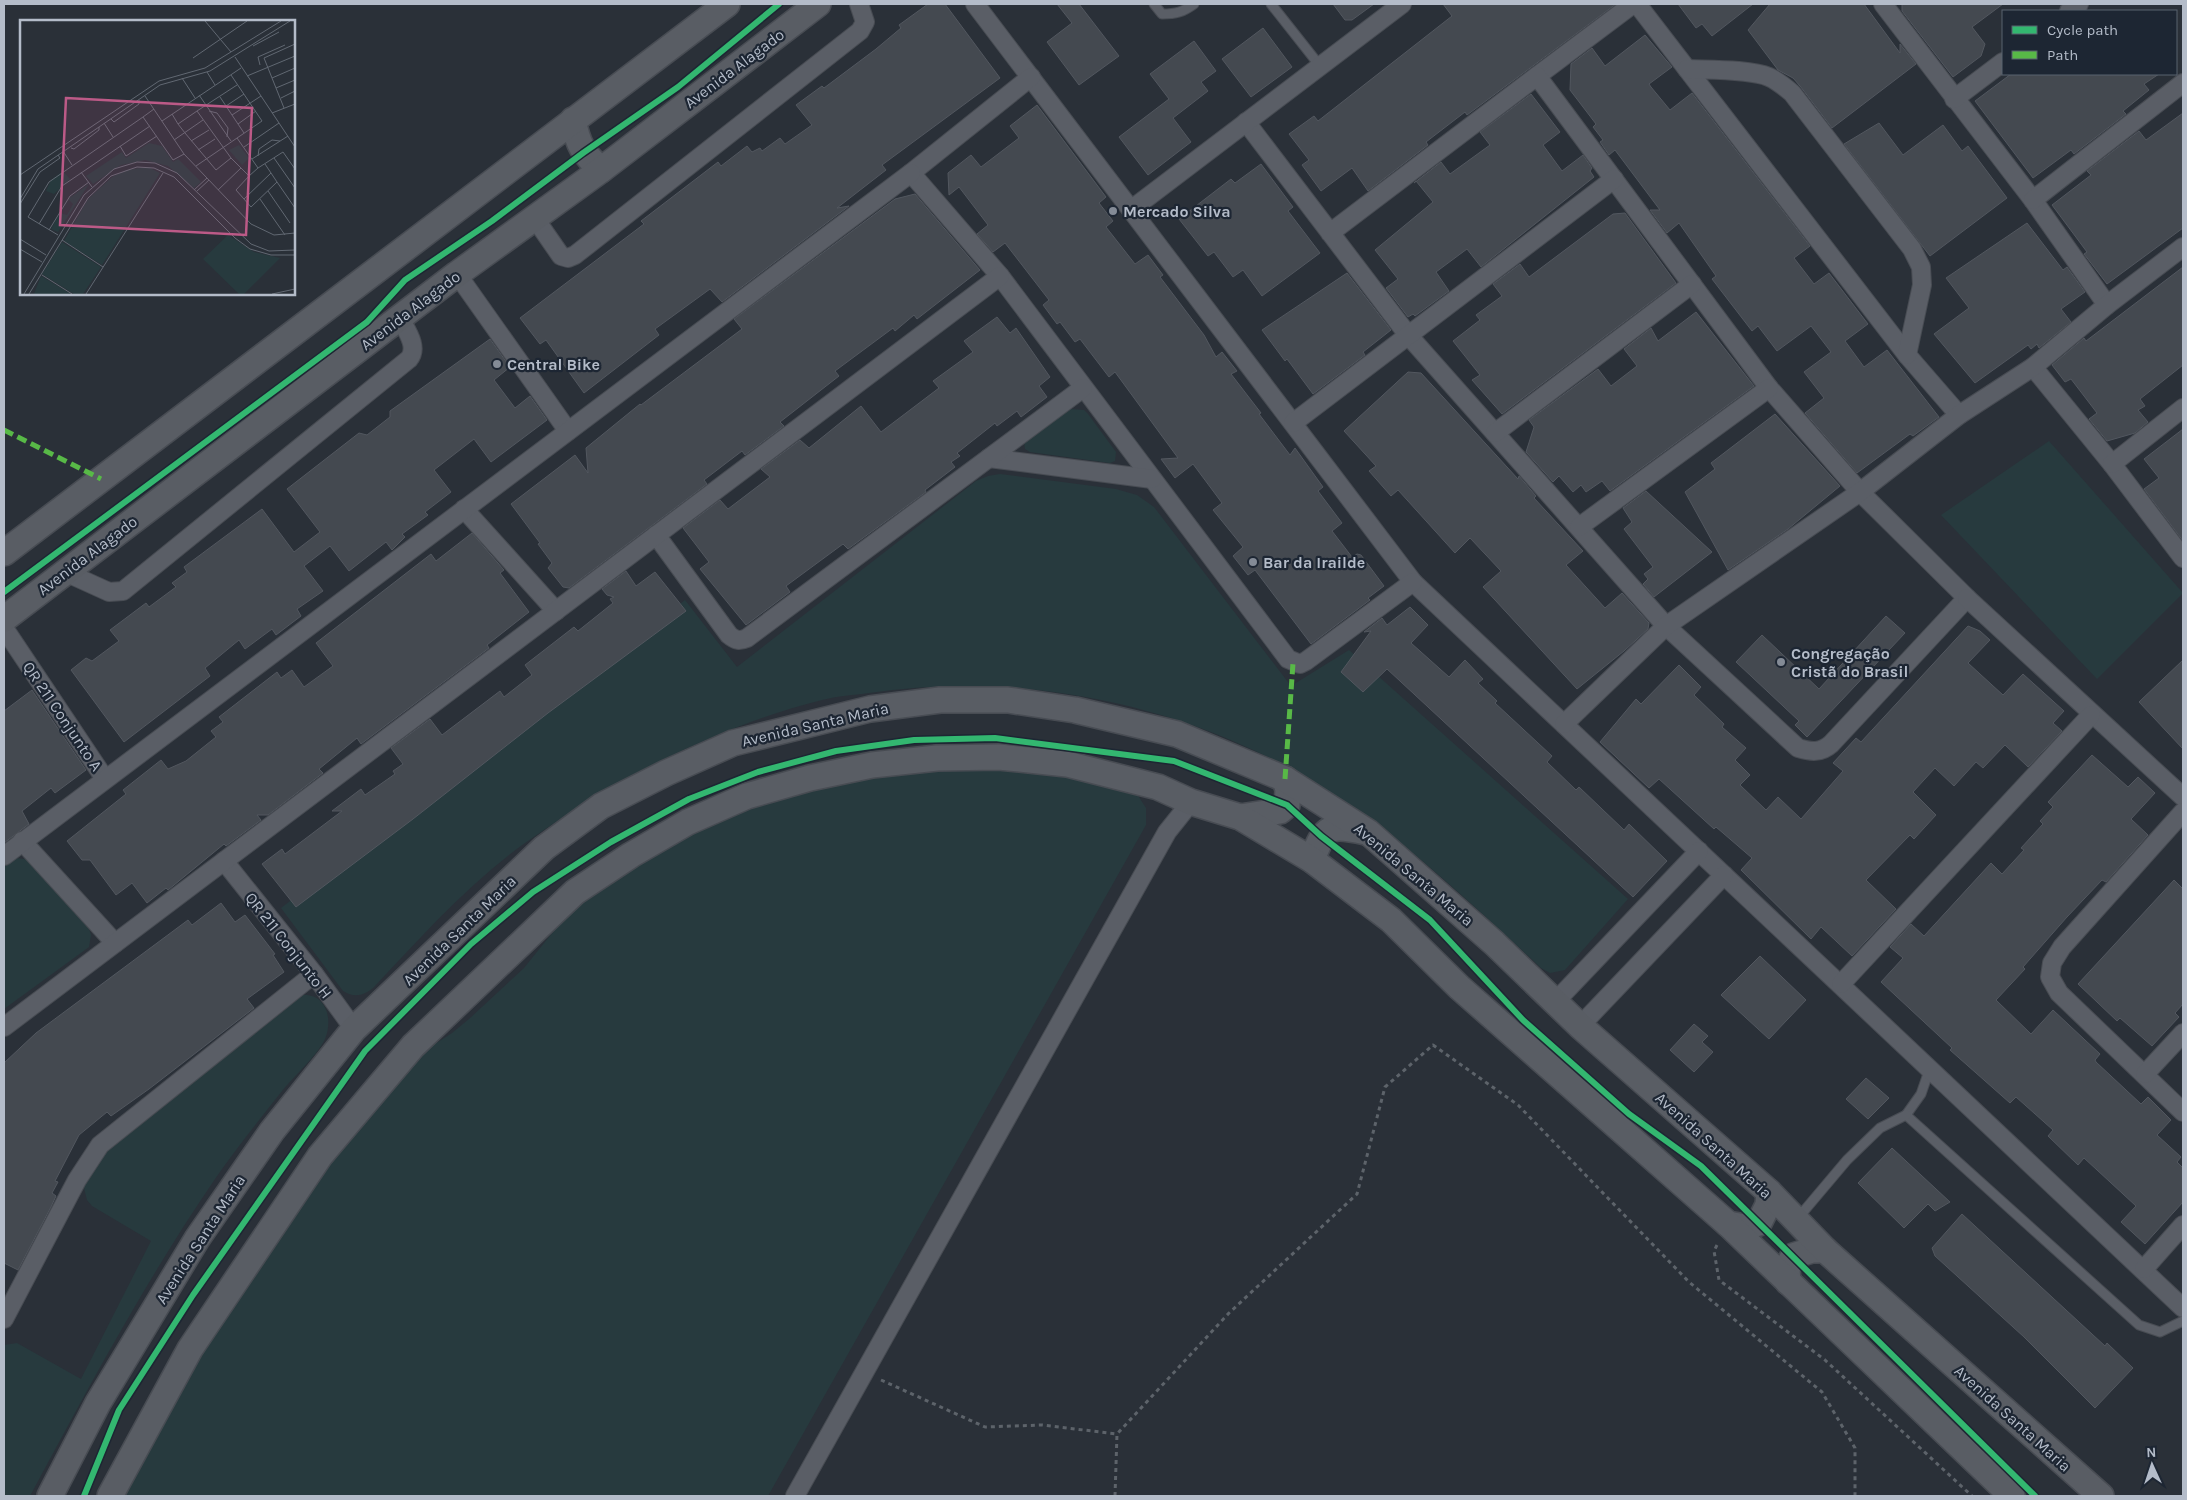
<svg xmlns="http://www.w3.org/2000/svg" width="2187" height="1500" font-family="Karla,sans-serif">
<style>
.green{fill:#273a3e}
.building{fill:#444950;stroke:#52575f}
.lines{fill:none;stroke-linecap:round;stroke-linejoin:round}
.lane-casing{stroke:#484c53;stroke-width:11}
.street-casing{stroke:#484c53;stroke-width:20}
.secondary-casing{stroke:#484c53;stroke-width:28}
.path{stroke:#5d636a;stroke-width:3;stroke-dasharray:4 4;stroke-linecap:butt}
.lane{stroke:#5a5e66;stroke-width:9}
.street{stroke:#5a5e66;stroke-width:18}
.secondary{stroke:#595d64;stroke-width:25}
.quiet{stroke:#58b947;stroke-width:5;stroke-dasharray:10 5;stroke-linecap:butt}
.cycleway-casing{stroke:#1d2633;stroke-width:9}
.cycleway{stroke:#33b770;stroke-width:6}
.poi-dot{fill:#848b96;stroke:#1d2633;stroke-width:2}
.labels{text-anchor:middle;stroke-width:4.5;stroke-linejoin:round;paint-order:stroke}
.street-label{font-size:16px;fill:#b4bcc9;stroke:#1d2633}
.poi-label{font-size:16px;font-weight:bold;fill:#b4bcc9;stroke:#1d2633;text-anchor:start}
.inset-road{fill:none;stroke:#616872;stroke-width:1}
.view{fill:#bc5a87;fill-opacity:0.15;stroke:#bc5a87;stroke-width:2.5}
.inset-edge{fill:none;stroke:#b4bcc9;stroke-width:2.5}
</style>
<rect width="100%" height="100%" fill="#2a3038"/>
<g class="green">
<polygon points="1071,409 1084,410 1088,414 1116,452 1115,461 1110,463 1030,452 1025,449 1024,441"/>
<polygon points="2049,441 2183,593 2097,679 1941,515"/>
<path d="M1000 474 1116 489 1137 495 1154 507 1291 686 1349 650 1628 899 1565 970 1550 973 1541 968C1466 899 1394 829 1305 777 1175 702 1018 671 869 693 854 695 837 696 822 700 715 727 615 780 525 843 468 884 422 936 374 987 364 996 354 998 343 991L281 908 685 600 737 667 976 481 988 476Z"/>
<polygon points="937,766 1065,772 1137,794 1146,808 1146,825 768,1496 120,1496 176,1392 319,1172 424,1051 452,1033 469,1019 524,968 561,922 580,903 634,863 692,832 749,806 812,786"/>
<polygon points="16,858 33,860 89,929 91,935 89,947 4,1009 4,864"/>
<path d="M303 995C327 994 333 1020 325 1039 317 1056 294 1076 282 1091 259 1120 236 1149 215 1179 146 1280 88 1388 30 1496H4V1345L17 1343 81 1379 151 1241 92 1206 87 1200 83 1184 89 1168 119 1134Z"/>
</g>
<g class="building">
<polygon points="928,4 945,4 1000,78 882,165 886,170 837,208 849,206 722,302 710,289 655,329 659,335 584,393 546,340 540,344 520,318 644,224 641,221 718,162 721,166 747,146 752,152 760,148 762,151 780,138 785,144 812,125 796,105 822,86 824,88 876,49 901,28 899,25"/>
<polygon points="1057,4 1079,4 1119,56 1079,85 1047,42 1072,23"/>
<polygon points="1333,4 1374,4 1352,20 1345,20"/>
<polygon points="1443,4 1616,4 1467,115 1465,112 1426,142 1428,145 1368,191 1352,168 1321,191 1302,165 1309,160 1289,134 1314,116 1318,121 1452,16"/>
<polygon points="1678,4 1753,4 1712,36 1702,24 1696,28"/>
<polygon points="1770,4 1864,4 1900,53 1900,44 1916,64 1832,128 1800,86 1793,78 1778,70 1748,30"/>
<polygon points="1902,4 2003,4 1972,27 1985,44 1981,56 1953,77 1902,11"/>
<polygon points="1263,28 1292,67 1251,97 1222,59"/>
<polygon points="1645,35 1672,67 1649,84 1651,87 1670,110 1692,93 1810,246 1794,258 1814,284 1829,273 1868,324 1845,341 1864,367 1887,350 1939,417 1913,436 1910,434 1857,473 1805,413 1824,398 1804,372 1831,352 1811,326 1777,351 1758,326 1752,331 1712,279 1716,276 1679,223 1667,233 1650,210 1660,210 1615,150 1609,155 1600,142 1603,140 1593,127 1596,124 1570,90 1571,64 1592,48 1605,66"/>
<polygon points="1194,41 1216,71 1201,82 1208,91 1173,118 1191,142 1148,175 1119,137 1169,99 1150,74"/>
<polygon points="2011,74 2159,74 2144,84 2149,90 2123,111 2126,114 2074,154 2071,150 2033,178 1975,101"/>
<polygon points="1531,94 1560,132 1543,145 1562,171 1583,155 1592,168 1590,171 1594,177 1481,267 1467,249 1436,272 1449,291 1415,316 1413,314 1408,317 1386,288 1398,279 1375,250 1433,202 1416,181 1414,183 1441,162 1450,174 1490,145 1480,132"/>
<polygon points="1037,105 1106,197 1099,203 1113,221 1106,227 1135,264 1148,255 1163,275 1160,277 1204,335 1216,357 1222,352 1237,371 1231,374 1261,413 1259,414 1290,455 1295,448 1323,487 1318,491 1342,523 1332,531 1352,557 1357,554 1361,555 1384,586 1368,598 1370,600 1311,644 1255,570 1248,575 1233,556 1243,547 1213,510 1222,503 1193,464 1175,478 1161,459 1178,458 1115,372 1109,377 1080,339 1075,342 1060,322 1057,324 1043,305 1049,300 1005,243 993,252 977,234 988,225 959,187 949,195 948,173 971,155 981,167 1019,138 1010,126"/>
<polygon points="2183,113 2183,228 2107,284 2084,254 2087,252 2052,205 2091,175 2087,171 2139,131 2146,140"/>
<polygon points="1879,123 1903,155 1943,125 1962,151 1968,146 2007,198 1930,256 1844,144"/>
<polygon points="1261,164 1293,207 1288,211 1320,253 1262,296 1243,270 1233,277 1214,252 1208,256 1179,219 1231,179 1235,183"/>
<polygon points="915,194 980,270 917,319 914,315 895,331 893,328 835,371 839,376 780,422 784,426 745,455 742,451 704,480 707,484 569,588 563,587 548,568 552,563 538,544 540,543 511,504 575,455 588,473 586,448 640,404 641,405 742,329 734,319 895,199"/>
<polygon points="1625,213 1676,283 1502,414 1472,380 1480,375 1453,341 1480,320 1476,315 1502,296 1493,284 1520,264 1529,277 1613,214"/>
<polygon points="2027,223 2063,270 2067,267 2085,292 2061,309 2071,322 2039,348 2037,344 2031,349 2028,345 1975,383 1934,334 1969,308 1946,278"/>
<polygon points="2183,267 2183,365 2140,399 2145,406 2138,410 2148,422 2135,433 2107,441 2089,419 2097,413 2071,379 2065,382 2052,365 2084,338 2086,341"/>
<polygon points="1347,273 1391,330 1363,352 1365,355 1313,394 1287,359 1285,361 1262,330"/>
<polygon points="1696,312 1754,386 1610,491 1602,481 1586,492 1581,485 1573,492 1559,476 1553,482 1526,452 1534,427 1529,420 1598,369 1611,386 1637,366 1624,349 1651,328 1658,341"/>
<polygon points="997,317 1010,333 1016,328 1050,377 1039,386 1047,397 1021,417 1017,411 997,426 995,423 957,453 960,456 951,462 955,467 925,490 926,492 848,549 843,544 786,586 790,592 746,625 700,569 709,562 683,528 720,500 728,509 770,477 761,469 800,440 809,448 861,406 881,432 939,388 933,381 973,352 964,341"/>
<polygon points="490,339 510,367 494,380 515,408 530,396 547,420 491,462 474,439 434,470 451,492 425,512 428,515 402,534 405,537 392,550 386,542 349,571 330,546 304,566 323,591 297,609 301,616 276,635 272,629 245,649 239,640 205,668 210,676 124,742 71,670 86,658 92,661 119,641 110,630 146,603 149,607 176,587 172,583 187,572 184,567 262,509 294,552 320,532 287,489 359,433 367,435 390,417 390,411"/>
<polygon points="1408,372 1421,373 1518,479 1519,476 1536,496 1534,498 1583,551 1566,565 1605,608 1622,593 1649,623 1648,629 1624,651 1577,689 1483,587 1501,571 1470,538 1455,553 1398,490 1391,496 1369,471 1376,466 1344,431"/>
<polygon points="1775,414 1840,486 1788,529 1728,570 1685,492 1715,469 1711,463"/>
<polygon points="2183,429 2183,541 2144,489 2159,478 2144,459"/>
<polygon points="1646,491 1712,552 1654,597 1643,584 1648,579 1644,574 1653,567 1624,529 1632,522 1623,508"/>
<polygon points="472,533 504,570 500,573 529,612 487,645 489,648 361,744 357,738 319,769 323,773 268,815 257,815 261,820 226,846 224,844 168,890 166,888 147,903 132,883 116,895 90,860 82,860 67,841 126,794 123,790 161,760 168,769 186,761 216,737 211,731 223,722 219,717 277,672 281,678 292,670 304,687 333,666 316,643 431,554 436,561"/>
<polygon points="626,571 636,586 655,572 686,611 548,713 413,819 296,907 262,864 282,849 285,854 305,839 342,811 332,811 361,789 365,795 395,774 393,771 403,764 391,748 430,719 442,735 500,691 504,697 532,675 525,665 574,627 578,631 613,603 610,599 614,597 607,595 602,589"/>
<polygon points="1410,607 1428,625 1411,643 1449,677 1465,660 1483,679 1478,683 1497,701 1495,703 1552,756 1547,762 1576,790 1579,787 1624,830 1629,824 1667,861 1633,897 1387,669 1363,692 1341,672 1371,631 1364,632 1382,618 1387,625"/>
<polygon points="1886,616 1905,633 1807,737 1795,725 1799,721 1736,662 1762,635 1819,689"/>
<polygon points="1968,626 1980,631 1990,640 1968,663 2003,695 2023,674 2064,711 2053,723 2062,731 2028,767 2005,745 1983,768 1976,762 1954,786 1935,768 1913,792 1936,815 1914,839 1910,835 1866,880 1896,909 1852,956 1821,927 1811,939 1741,870 1752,858 1716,827 1714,829 1659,779 1649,788 1600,742 1636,699 1641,704 1679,665 1701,687 1694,695 1724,724 1722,727 1746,748 1735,760 1750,775 1740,785 1766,810 1778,797 1801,819 1843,771 1833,763 1856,738 1861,742"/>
<polygon points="2183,660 2183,749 2139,702"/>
<polygon points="32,690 86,770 55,793 51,788 22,811 29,824 4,843 4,711"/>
<polygon points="2092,755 2128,787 2138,777 2155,793 2131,819 2148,835 2106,882 2102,880 2067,917 2023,967 2025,969 1996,1000 2031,1034 2053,1010 2100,1054 2095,1060 2096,1062 2141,1104 2148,1097 2171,1120 2157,1135 2181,1157 2177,1162 2183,1168 2183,1202 2145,1244 2121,1222 2136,1206 2084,1158 2078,1165 2048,1136 2053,1130 2016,1097 2010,1103 1950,1050 1952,1048 1881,982 1903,958 1890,947 1911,924 1924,936 1991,863 2002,874 2024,850 2021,848 2043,824 2040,821 2053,807 2048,802"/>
<polygon points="2174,880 2183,889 2183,1004 2175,1013 2179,1017 2152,1046 2120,1018 2117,1021 2078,984"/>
<polygon points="221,903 235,922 245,915 275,954 273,955 284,972 247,999 254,1008 149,1089 111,1116 107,1112 79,1135 55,1181 58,1182 52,1193 56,1196 51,1207 18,1270 4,1263 4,1063 36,1033 188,920 192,925"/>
<polygon points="1760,956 1806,1000 1769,1039 1721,995"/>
<polygon points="1694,1024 1708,1036 1702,1042 1713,1052 1694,1072 1670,1050"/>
<polygon points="1866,1078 1889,1098 1868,1119 1846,1099"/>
<polygon points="1892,1148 1950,1202 1935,1211 1928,1204 1904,1228 1858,1183"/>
<polygon points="1962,1214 2105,1346 2107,1343 2133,1368 2095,1408 2024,1337 1935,1256 1932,1248"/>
</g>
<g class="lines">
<defs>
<g id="lane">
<path d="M1154 4 1162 14C1176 14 1183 12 1194 4"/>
<polyline points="1271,4 1320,66"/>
<polyline points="1930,1068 1921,1094 1906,1115 2139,1325 2160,1332 2183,1321"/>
<polyline points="1798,1218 1847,1160 1880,1128 1906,1115"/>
</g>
<g id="street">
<polyline points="975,4 1413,582 2183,1308"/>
<polyline points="1637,4 1907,355 1959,415"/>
<polyline points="1883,4 2033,200 2107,305"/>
<polyline points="2069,11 2079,4"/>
<path d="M1687 69C1708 70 1751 69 1769 77 1778 81 1785 87 1792 93L1912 249 1921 267 1922 285 1907 355"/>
<polyline points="1537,76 1633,4"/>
<polyline points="1031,77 911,173 1000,276 1288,659 1300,664 1306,661 1413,582"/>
<polyline points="1954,99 2003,62"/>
<path d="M1246 122 1408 335 1666 626 1798 748C1811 752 1821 753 1831 744L1967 598 1860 492 1769 388 1537 76 1330 233"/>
<polyline points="2033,200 2183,83"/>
<polyline points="1132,209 1402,4"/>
<polyline points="534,217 561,256 568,258 575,255 860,31 865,22 859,4"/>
<polyline points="457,274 568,431"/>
<polyline points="2033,367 2112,464 2183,558"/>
<polyline points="1293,423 1614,179"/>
<polyline points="1495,433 1692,284"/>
<polyline points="989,458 1152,479"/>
<polyline points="2112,464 2183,408"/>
<polyline points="464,509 556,611"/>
<polyline points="1579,527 1769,388"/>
<path d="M656 535 729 635C736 641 740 641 747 638L1083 388"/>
<path d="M65 572 109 592 123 591 409 359C419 347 406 330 400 318"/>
<polyline points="1967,598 2183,797"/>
<polyline points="4,628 105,779"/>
<polyline points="1564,724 1666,626 1860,492 1959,415 2033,367 2107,305 2183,247"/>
<polyline points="2183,812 2062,947 2052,963 2050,977 2059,993 2183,1112"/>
<polyline points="22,841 115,943"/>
<polyline points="4,856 911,173"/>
<polyline points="224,861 314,974 354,1029"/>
<polyline points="1841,984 2091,715"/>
<polyline points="1555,1002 1699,851"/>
<polyline points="1580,1026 1724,875"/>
<polyline points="4,1027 1000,276"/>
<polyline points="2145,1074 2183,1033"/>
<polyline points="2144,1269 2183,1225"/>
<polyline points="4,1319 77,1180 100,1145 314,974"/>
<polyline points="795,1496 1167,832 1191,802"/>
</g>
<g id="secondary">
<path d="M573 120C578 145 583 153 601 170"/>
<polyline points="4,553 727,4"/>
<polyline points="4,619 457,274 601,170 818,4"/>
<polyline points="1240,817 1280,811 1287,805 1288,790 1285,779"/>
<path d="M1312 860C1325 825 1329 824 1366 832"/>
<polyline points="1728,1224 1745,1227 1759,1223 1768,1205 1769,1192"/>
<polyline points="1788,1282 1787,1269 1793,1256 1812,1250 1825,1250"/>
<polyline points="50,1496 98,1403 197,1239 272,1131 354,1029 544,848 601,806 666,773 733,743 870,709 940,700 1008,700 1075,710 1177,734 1285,779 1368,832 1494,943 1580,1026 1769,1192 1825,1250 2101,1496"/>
<polyline points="110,1496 190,1349 320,1156 413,1046 575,892 631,855 688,822 747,796 810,778 872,765 937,758 999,757 1067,764 1158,787 1191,802 1240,817 1312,860 1391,920 1459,987 1728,1224 2012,1496"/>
</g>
</defs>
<use href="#lane" class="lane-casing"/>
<use href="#street" class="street-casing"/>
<use href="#secondary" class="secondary-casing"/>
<g class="path">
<polyline points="1717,1245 1714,1251 1719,1280 1825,1360 1972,1496"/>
<polyline points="881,1380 985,1427 1042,1425 1117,1434"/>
<polyline points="1115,1496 1117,1434 1229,1313 1357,1194 1385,1087 1433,1045 1518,1105 1689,1282 1822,1392 1855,1448 1855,1496"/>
</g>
<use href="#lane" class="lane"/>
<use href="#street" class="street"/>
<use href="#secondary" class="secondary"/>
<g class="quiet">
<polyline points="4,430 101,479"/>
<polyline points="1285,779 1293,663"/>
</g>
<defs>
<g id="cycleway">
<polyline points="4,592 367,322 405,280 492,221 583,153 678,87 779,4"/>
<polyline points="84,1496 119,1410 193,1295 365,1051 471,944 533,892 611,842 689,799 758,772 836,751 914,740 995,738 1174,761 1287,805 1321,836 1430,920 1523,1020 1629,1114 1701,1166 2035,1496"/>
</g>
</defs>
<use href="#cycleway" class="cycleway-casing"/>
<use href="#cycleway" class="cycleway"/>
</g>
<g class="poi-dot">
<circle cx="1113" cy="211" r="5"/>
<circle cx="497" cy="364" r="5"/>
<circle cx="1253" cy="562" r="5"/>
<circle cx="1781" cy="662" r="5"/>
</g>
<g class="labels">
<g class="street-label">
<text transform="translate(734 68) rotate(-37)" y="6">Avenida Alagado</text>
<text transform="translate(410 310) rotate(-37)" y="6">Avenida Alagado</text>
<text transform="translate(87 555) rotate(-37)" y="6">Avenida Alagado</text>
<text transform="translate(63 716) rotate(56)" y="6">QR 211 Conjunto A</text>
<text transform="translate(815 724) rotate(-13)" y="6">Avenida Santa Maria</text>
<text transform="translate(1414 874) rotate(40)" y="6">Avenida Santa Maria</text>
<text transform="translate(459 930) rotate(-44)" y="6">Avenida Santa Maria</text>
<text transform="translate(289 945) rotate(52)" y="6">QR 211 Conjunto H</text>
<text transform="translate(1714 1145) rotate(42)" y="6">Avenida Santa Maria</text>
<text transform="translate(200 1239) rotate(-57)" y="6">Avenida Santa Maria</text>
<text transform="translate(2013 1418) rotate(42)" y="6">Avenida Santa Maria</text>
</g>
<g class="poi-label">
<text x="1123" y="217">Mercado Silva</text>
<text x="507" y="370">Central Bike</text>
<text x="1263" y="568">Bar da Irailde</text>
<text x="1791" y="659">Congregação<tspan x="1791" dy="18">Cristã do Brasil</tspan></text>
</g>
</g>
<g transform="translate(20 20)">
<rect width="275" height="275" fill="#2a3038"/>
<path d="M129 123 142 126 153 142 158 139 181 162 174 168 148 146 125 140 101 145 73 164 66 156 102 132 106 138ZM219 125 229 138 222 145 209 130ZM128 147 140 153 82 245 44 221 68 179 92 157 106 150ZM43 151 50 159 34 174 26 171 31 160ZM69 164 38 212 31 209 40 193 47 195 53 184 48 179ZM208 215 234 232 260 238 224 274H219L183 239ZM42 222 81 247 63 274H54L22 254ZM21 256 51 274H14Z" fill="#273a3e"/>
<path class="inset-road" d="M185 1 211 32M233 26 259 12M215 37 275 127M173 38 227 1M240 45 238 37 265 25M187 52 195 65M227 56 275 36M162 58 175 78M252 58 275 48M256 68 275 60M179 75 211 121M125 76 164 134 231 204 254 215 275 213M200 77 224 113M261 78 275 71M206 86 224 74M264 88 244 38 275 24M134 89 123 97 153 140 164 134M177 91 217 65M189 91 197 93 208 108 207 117M252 93 275 84M152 94 158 104 165 113 196 150 211 138 177 91 158 104M212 95 241 76M91 99 94 102 119 84V80M142 101 221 48M84 103 93 117M218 104 236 91M217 118 238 148 263 132 275 149M154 120 183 100M171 121 189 110M100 126 106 136 137 116M224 127 259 103M51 128 54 129 79 110V107M178 130 195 119M43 131 52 145M238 136 239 129 252 120 260 121M211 138 229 156 238 148M254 138 275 168M232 139 268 116M176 146 242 101 211 55M61 152 72 167M0 155 139 61 185 48 261 1M229 156 216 170 231 187 257 162 245 144M257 162 275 188M174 170 187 158M198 170 221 148M177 171 189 160M248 171 270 203M0 179 18 149 140 65 190 51 270 1M224 179 251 153M240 179 265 215M0 184 20 152 40 138 38 135M19 204 42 166 130 106M29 210 50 176 69 162M38 215 8 197 29 162 123 97M0 219 26 235M42 220 83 247M0 229 22 242M22 255 52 274M4 274 64 175 94 149 117 142 135 143 157 153 231 224 249 231 275 230M9 274 68 178 91 156 117 147 134 148 154 157 215 218 230 229 251 235H275M66 274 143 153M252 274 275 269"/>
<path class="view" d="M46 78 232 88 226 215 40 205Z"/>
<rect width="275" height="275" class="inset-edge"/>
</g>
<rect width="2187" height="1500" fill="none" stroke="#b4bcc9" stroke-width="10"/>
<rect x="2002" y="10" width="175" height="65" fill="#1d2633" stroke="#59626f"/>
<rect x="2012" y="26" width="25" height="8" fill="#33b770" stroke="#59626f"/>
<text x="2047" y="35" font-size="15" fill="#b4bcc9">Cycle path</text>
<rect x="2012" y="51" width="25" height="8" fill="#58b947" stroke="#59626f"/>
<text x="2047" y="60" font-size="15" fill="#b4bcc9">Path</text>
<g transform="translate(2152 1465) rotate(357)" stroke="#1d2633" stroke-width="4" paint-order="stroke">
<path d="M0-4L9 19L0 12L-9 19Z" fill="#b4bcc9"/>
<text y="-8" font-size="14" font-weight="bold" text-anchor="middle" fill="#b4bcc9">N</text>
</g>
</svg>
